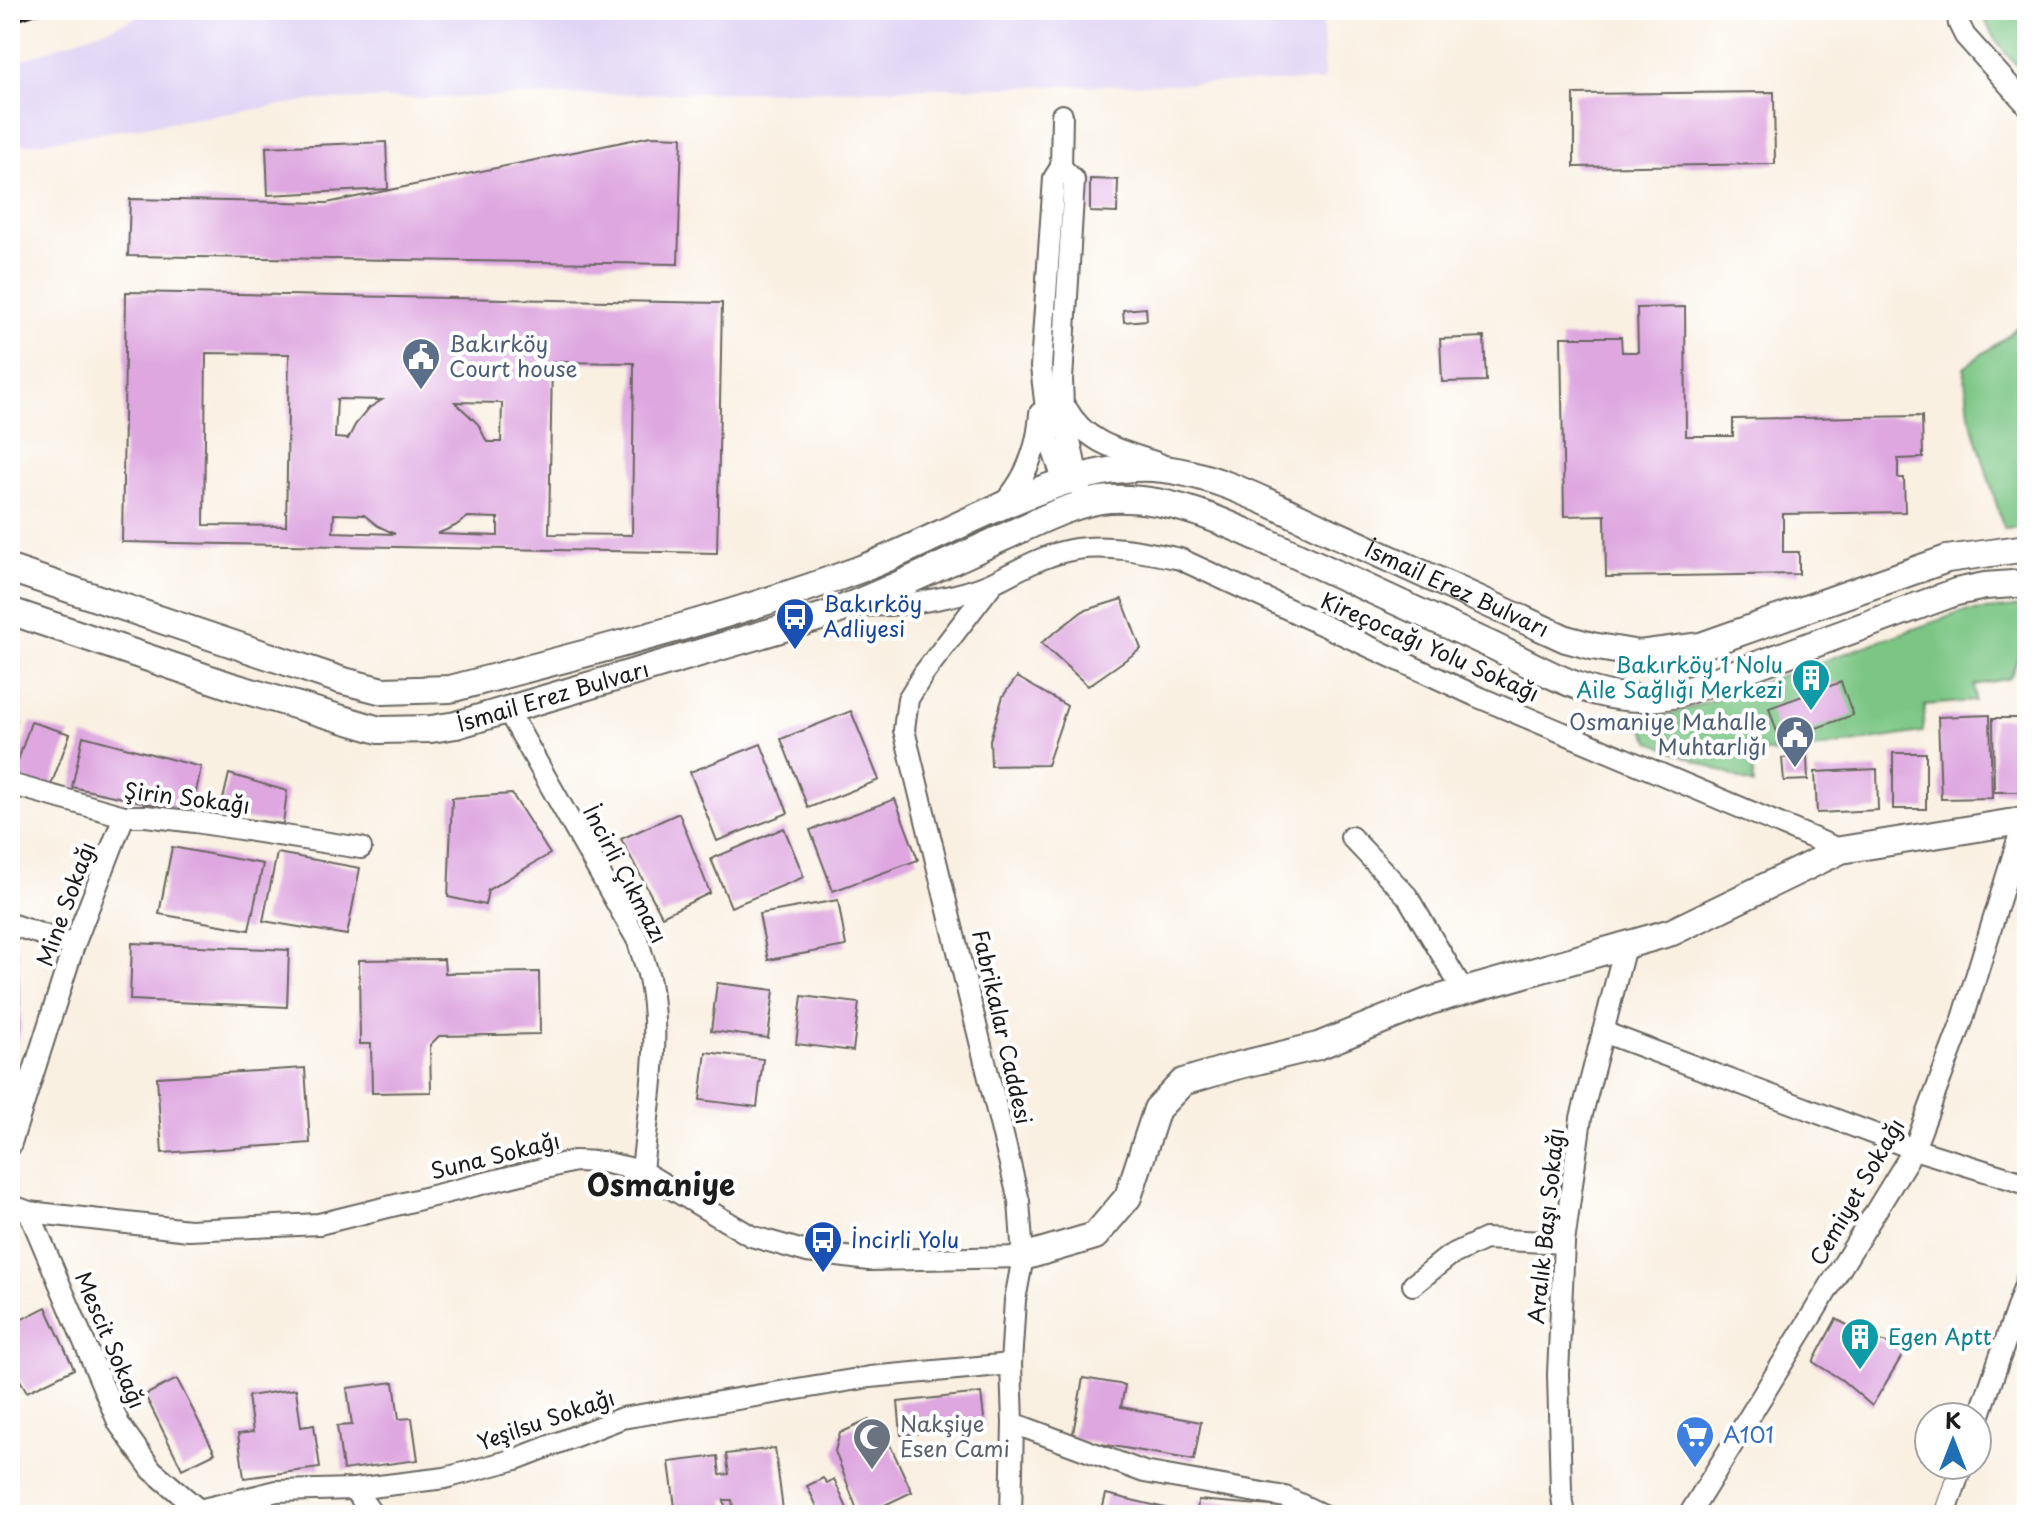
<svg xmlns="http://www.w3.org/2000/svg" width="2037" height="1525" font-family="'Playpen Sans',sans-serif">
<style>
.built{fill:#e0d4f4}
.green{fill:#7bc685;stroke:#4c7150;stroke-width:2}
.building{fill:#dea7e0;fill-rule:evenodd}
.lines{fill:none;stroke-linecap:round;stroke-linejoin:round}
.minor-casing{stroke:#696661;stroke-width:24}
.tertiary-casing{stroke:#696661;stroke-width:30}
.minor{stroke:#fff;stroke-width:20}
.tertiary{stroke:#fff;stroke-width:26}
.rail{stroke:#1c1c1c;stroke-width:6}
.labels{text-anchor:middle;stroke-width:8;stroke-linejoin:round;paint-order:stroke}
.service-label{font-size:22px;fill:#4e5e75;stroke:#fff;text-anchor:start}
.street-label{font-size:22px;fill:#1c1c1c;stroke:#fff}
.transit-label{font-size:22px;fill:#164399;stroke:#fff;text-anchor:start}
.culture-label{font-size:22px;fill:#0d838f;stroke:#fff;text-anchor:end}
.worship-label{font-size:22px;fill:#5b616d;stroke:#fff;text-anchor:start}
.shop-label{font-size:22px;fill:#366cbe;stroke:#fff;text-anchor:start}
.district-label{font-size:30px;font-weight:bold;fill:#1c1c1c;stroke:#fff}
</style>
<rect width="100%" height="100%" fill="#fff"/>
<filter id="ink" filterUnits="userSpaceOnUse"><feTurbulence type="fractalNoise" baseFrequency=".0125" numOctaves="2"/><feDisplacementMap in="SourceGraphic" scale="16" xChannelSelector="R" yChannelSelector="G"/><feConvolveMatrix kernelMatrix="1 2 1 2 8 2 1 2 1" color-interpolation-filters="sRGB"/></filter>
<filter id="wash" filterUnits="userSpaceOnUse"><feTurbulence type="fractalNoise" baseFrequency=".006" numOctaves="4" result="noise"/><feDisplacementMap in="SourceGraphic" scale="32" xChannelSelector="R" yChannelSelector="G"/><feGaussianBlur stdDeviation="1.8" result="paint"/><feColorMatrix in="noise" values="0 0 0 0 0 0 0 0 0 0 0 0 0 0 0 0 0 1.4 0 .05"/><feComposite in="paint" operator="in"/></filter>
<g filter="url(#wash)">
<rect width="100%" height="100%" fill="#f9f0e2"/>
<polygon class="built" points="152,10 1323,10 1324,81 315,100 10,147 10,64 126,22"/>
<g class="green">
<path d="M1984 10H2027V66L2023 71C2008 58 1984 30 1984 10Z"/>
<polygon points="2027,318 2027,527 2004,529 1969,413 1964,367 2006,337"/>
<polygon points="2027,606 2027,634 2010,678 1974,685 1975,701 1925,705 1923,732 1785,753 1752,751 1754,785 1651,742 1641,725 1962,612"/>
</g>
<g id="blocks">
<g class="building">
<polygon points="1774,92 1775,164 1574,167 1574,94"/>
<polygon points="651,136 682,137 678,264 128,256 130,199 327,203"/>
<polygon points="386,142 388,189 268,195 266,147"/>
<polygon points="1090,179 1118,180 1117,213 1090,212"/>
<path d="M126 292 722 303 717 553 122 542ZM206 353 289 354 286 526 204 525ZM552 362 634 363 632 535 549 534ZM337 399 382 400 369 408 355 425 348 439 335 438ZM455 402 502 403 501 442H487L478 424ZM334 514 364 515 378 526 395 534 333 532ZM468 517 498 518V536L437 534 455 526Z"/>
<polygon points="1685,307 1686,436 1733,436 1733,419 1922,416 1923,458 1898,459 1898,478 1904,478 1905,512 1783,514 1783,552 1799,552 1799,574 1606,577 1605,515 1564,516 1561,337 1621,337 1622,352 1638,352 1637,308"/>
<polygon points="1146,308 1147,320 1124,322 1123,310"/>
<polygon points="1484,337 1486,381 1442,382 1440,339"/>
<polygon points="1122,599 1141,649 1088,686 1041,643 1083,611"/>
<polygon points="1017,677 1067,706 1047,765 991,766 990,740 1003,696"/>
<polygon points="1841,682 1853,715 1780,741 1769,708"/>
<polygon points="851,711 879,780 808,808 781,739"/>
<polygon points="1990,715 1992,798 1941,799 1938,717"/>
<polygon points="10,718 17,720 10,737"/>
<polygon points="1993,718 2027,718 2027,792 1994,792"/>
<polygon points="31,722 70,734 50,788 13,775"/>
<polygon points="83,736 201,767 192,813 72,787"/>
<polygon points="761,744 788,813 717,841 690,772"/>
<rect x="1893" y="753" width="33" height="56"/>
<polygon points="1807,756 1808,780 1784,781 1782,758"/>
<polygon points="1877,769 1878,810 1817,813 1815,772"/>
<polygon points="229,774 287,791 283,824 219,816"/>
<polygon points="512,794 550,854 488,890 485,905 448,897 452,798"/>
<polygon points="895,799 918,860 833,891 810,830"/>
<polygon points="679,813 710,893 662,916 621,839"/>
<polygon points="784,828 804,877 731,907 711,859"/>
<polygon points="172,847 263,864 249,930 159,914"/>
<polygon points="277,853 360,868 347,935 263,921"/>
<polygon points="838,900 846,946 768,960 759,914"/>
<polygon points="132,943 289,950 287,1007 130,1000"/>
<polygon points="10,953 18,955 21,1028 11,1063"/>
<polygon points="444,959 445,973 539,972 540,1034 439,1036 430,1045 431,1092 372,1093 371,1044 360,1044 359,960"/>
<polygon points="717,983 774,990 768,1038 711,1031"/>
<polygon points="802,996 859,1003 853,1051 796,1044"/>
<polygon points="706,1052 763,1059 757,1107 700,1100"/>
<polygon points="305,1068 310,1143 162,1153 157,1077"/>
<polygon points="46,1307 74,1369 27,1392 10,1363 10,1325"/>
<polygon points="1836,1319 1871,1338 1906,1349 1872,1406 1842,1380 1813,1362"/>
<polygon points="1083,1378 1125,1385 1121,1407 1201,1422 1194,1460 1072,1439"/>
<polygon points="177,1379 215,1453 182,1469 145,1395"/>
<polygon points="394,1382 399,1419 412,1418 418,1460 343,1470 337,1426 352,1425 347,1388"/>
<polygon points="296,1389 301,1427 314,1425 320,1468 244,1478 238,1434 253,1432 248,1396"/>
<polygon points="981,1393 985,1426 901,1435 898,1402"/>
<polygon points="869,1420 883,1430 912,1492 864,1515 859,1515 835,1451 840,1433"/>
<polygon points="775,1448 783,1510 734,1515 732,1500 724,1500 726,1515 676,1515 669,1462 718,1456 720,1475 729,1474 726,1454"/>
<polygon points="823,1478 827,1483 834,1479 850,1515 821,1515 807,1486"/>
<polygon points="1106,1494 1191,1514 1191,1515 1101,1515"/>
<polygon points="1198,1500 1283,1507 1282,1515 1197,1515"/>
</g>
</g>
</g>
<g filter="url(#ink)">
<use href="#blocks" fill-opacity="0" stroke="#696661" stroke-width="2"/>
<g class="lines">
<defs>
<g id="minor">
<polyline points="1957,10 1959,24 1965,36 2027,105"/>
<polyline points="1062,115 1061,167 1054,178 1041,367 1050,442 1059,468 1078,480"/>
<polyline points="1061,167 1074,180 1062,380 1063,407 1080,488"/>
<path d="M1067 409C1087 445 1124 451 1160 464"/>
<path d="M1003 504C1026 479 1038 447 1040 413"/>
<polyline points="993,583 924,673 908,699 904,730 1019,1201 1023,1257 1015,1300 1011,1364 1013,1423 1011,1515"/>
<path d="M857 605C895 608 961 598 996 581 1020 569 1048 553 1076 549 1110 544 1146 552 1180 559L1476 696 1841 850"/>
<path d="M507 709 638 941C641 953 646 965 649 978 662 1040 648 1108 642 1171"/>
<polyline points="10,784 124,816 146,816 195,822 361,848"/>
<polyline points="1351,837 1407,896 1464,992"/>
<polyline points="10,924 74,945"/>
<polyline points="1603,1032 1914,1149 2027,1184"/>
<polyline points="10,1146 74,945 124,816"/>
<polyline points="10,1205 29,1212 189,1230 319,1224 574,1161 603,1162 642,1171 751,1236 807,1252 869,1260 1023,1257"/>
<polyline points="29,1212 119,1424 152,1470 199,1510"/>
<polyline points="1413,1285 1449,1256 1485,1239 1564,1243"/>
<polyline points="1013,1423 1144,1472 1285,1497 1323,1515"/>
<polyline points="1977,1423 2027,1279"/>
<polyline points="354,1489 373,1515"/>
<polyline points="198,1515 199,1510 277,1491 354,1489 445,1478 516,1459 622,1418 870,1377 1011,1364"/>
<polyline points="1565,1515 1561,1491 1558,1374 1564,1243 1581,1118 1625,946"/>
<polyline points="1689,1515 1914,1149 1963,1019 2024,820"/>
<polyline points="1945,1515 1962,1465"/>
</g>
<g id="tertiary">
<path id="s1" d="M10 569 340 680 383 691 450 689C587 653 725 619 858 570 945 538 1059 463 1153 468 1215 472 1274 506 1329 531 1408 567 1487 603 1566 639L1592 646 1639 654 1701 646 1947 559 2027 548"/>
<path id="s2" d="M10 611 231 686 379 730 431 729 456 725 824 616C885 593 943 565 1002 538 1033 524 1076 501 1110 499 1182 495 1248 534 1311 562 1372 590 1432 618 1493 646 1557 677 1607 711 1681 693L1956 592 1985 586 2027 583"/>
<polyline points="1023,1257 1095,1236 1128,1197 1157,1109 1183,1082 1236,1066 1318,1046 1430,1001 1672,932 1841,850 2027,820"/>
</g>
</defs>
<use href="#minor" class="minor-casing"/>
<use href="#tertiary" class="tertiary-casing"/>
<use href="#minor" class="minor"/>
<use href="#tertiary" class="tertiary"/>
<polyline class="rail" points="10,21 43,10"/>
</g>
</g>
<defs>
<symbol id="civic-pin" viewBox="-11 -11 22 30"><path d="M0 17L-7.5 6A9.5 9.5 0 1 1 7.5 6Z" fill="#5c6f8a" stroke="#fff"/><path d="M-.6-6.5H3V-4.5H.6V-3L4-1V1h2V6H-6V1h2V-1L-.6-3ZM-1.2 2.5V6h2.4V2.5Z" fill="#fff"/></symbol>
<symbol id="bus-pin" viewBox="-11 -11 22 30"><path d="M0 17L-7.5 6A9.5 9.5 0 1 1 7.5 6Z" fill="#1a4fb4" stroke="#fff"/><path d="M-5-6H5V4H4V6H2V4H-2V6H-4V4H-5ZM-3.5-4V0h7V-4ZM-3.5 1.2v1.5H-2V1.2ZM2 1.2v1.5H3.5V1.2Z" fill="#fff"/></symbol>
<symbol id="building-pin" viewBox="-11 -11 22 30"><path d="M0 17L-7.5 6A9.5 9.5 0 1 1 7.5 6Z" fill="#0f9aa8" stroke="#fff"/><path d="M-4-6H4V6H1V3H-1V6H-4ZM-2.5-4.3h1.7v1.8h-1.7ZM.8-4.3h1.7v1.8H.8ZM-2.5-1h1.7V.8h-1.7ZM.8-1h1.7V.8H.8Z" fill="#fff"/></symbol>
<symbol id="supermarket-pin" viewBox="-11 -11 22 30"><path d="M0 17L-7.5 6A9.5 9.5 0 1 1 7.5 6Z" fill="#3f7fe0" stroke="#fff"/><path d="M-6-5.5h2.5l.6 2H6L4.5 2H-2.5L-4.4-4H-6ZM-1.5 3.2a1.3 1.3 0 1 0 .1 0ZM3 3.2a1.3 1.3 0 1 0 .1 0Z" fill="#fff"/></symbol>
<symbol id="mosque-pin" viewBox="-11 -11 22 30"><path d="M0 17L-7.5 6A9.5 9.5 0 1 1 7.5 6Z" fill="#6b7280" stroke="#fff"/><path d="M3.5-4.9A6 6 0 1 0 3.5 4.9A5 5 0 1 1 3.5-4.9Z" fill="#fff"/></symbol>
</defs>
<g fill-rule="evenodd">
<use href="#civic-pin" x="399" y="335" width="44" height="60"/>
<use href="#bus-pin" x="773" y="595" width="44" height="60"/>
<use href="#building-pin" x="1789" y="656" width="44" height="60"/>
<use href="#civic-pin" x="1773" y="713" width="44" height="60"/>
<use href="#bus-pin" x="801" y="1218" width="44" height="60"/>
<use href="#building-pin" x="1838" y="1315" width="44" height="60"/>
<use href="#supermarket-pin" x="1673" y="1413" width="44" height="60"/>
<use href="#mosque-pin" x="850" y="1415" width="44" height="60"/>
</g>
<g class="labels">
<g class="service-label">
<text x="449" y="352">Bakırköy<tspan x="449" dy="25">Court house</tspan></text>
<text x="1767" y="730" text-anchor="end">Osmaniye Mahalle<tspan x="1767" dy="25">Muhtarlığı</tspan></text>
</g>
<g class="street-label">
<text dy="8" stroke="none"><textPath href="#s1" startOffset="1528">İsmail Erez Bulvarı</textPath></text>
<text transform="translate(1430 647) rotate(24)" y="8">Kireçocağı Yolu Sokağı</text>
<text dy="8" stroke="none"><textPath href="#s2" startOffset="566">İsmail Erez Bulvarı</textPath></text>
<text transform="translate(187 798) rotate(7)" y="8">Şirin Sokağı</text>
<text transform="translate(625 874) rotate(62)" y="8">İncirli Çıkmazı</text>
<text transform="translate(66 904) rotate(-70)" y="8">Mine Sokağı</text>
<text transform="translate(1002 1027) rotate(77)" y="8">Fabrikalar Caddesi</text>
<text transform="translate(495 1156) rotate(-14)" y="8">Suna Sokağı</text>
<text transform="translate(1857 1192) rotate(-60)" y="8">Cemiyet Sokağı</text>
<text transform="translate(1546 1226) rotate(-84)" y="8">Aralık Başı Sokağı</text>
<text transform="translate(110 1340) rotate(67)" y="8">Mescit Sokağı</text>
<text transform="translate(546 1420) rotate(-19)" y="8">Yeşilsu Sokağı</text>
</g>
<g class="transit-label">
<text x="823" y="612">Bakırköy<tspan x="823" dy="25">Adliyesi</tspan></text>
<text x="851" y="1248">İncirli Yolu</text>
</g>
<g class="culture-label">
<text x="1783" y="673">Bakırköy 1 Nolu<tspan x="1783" dy="25">Aile Sağlığı Merkezi</tspan></text>
<text x="1888" y="1345" text-anchor="start">Egen Aptt</text>
</g>
<g class="worship-label">
<text x="900" y="1432">Nakşiye<tspan x="900" dy="25">Esen Cami</tspan></text>
</g>
<g class="shop-label">
<text x="1723" y="1443">A101</text>
</g>
<g class="district-label">
<text x="661" y="1196">Osmaniye</text>
</g>
</g>
<rect width="2037" height="1525" fill="none" stroke="#fff" stroke-width="40"/>
<g transform="translate(1953 1441)"><circle r="38" fill="#ffffff" stroke="#a4a4a4" stroke-width="2"/>
<path d="M0-6L14 30L0 20L-14 30Z" fill="#1f6fb2"/>
<text y="-12" font-size="22" font-weight="bold" text-anchor="middle" fill="#1c1c1c">K</text>
</g>
</svg>
